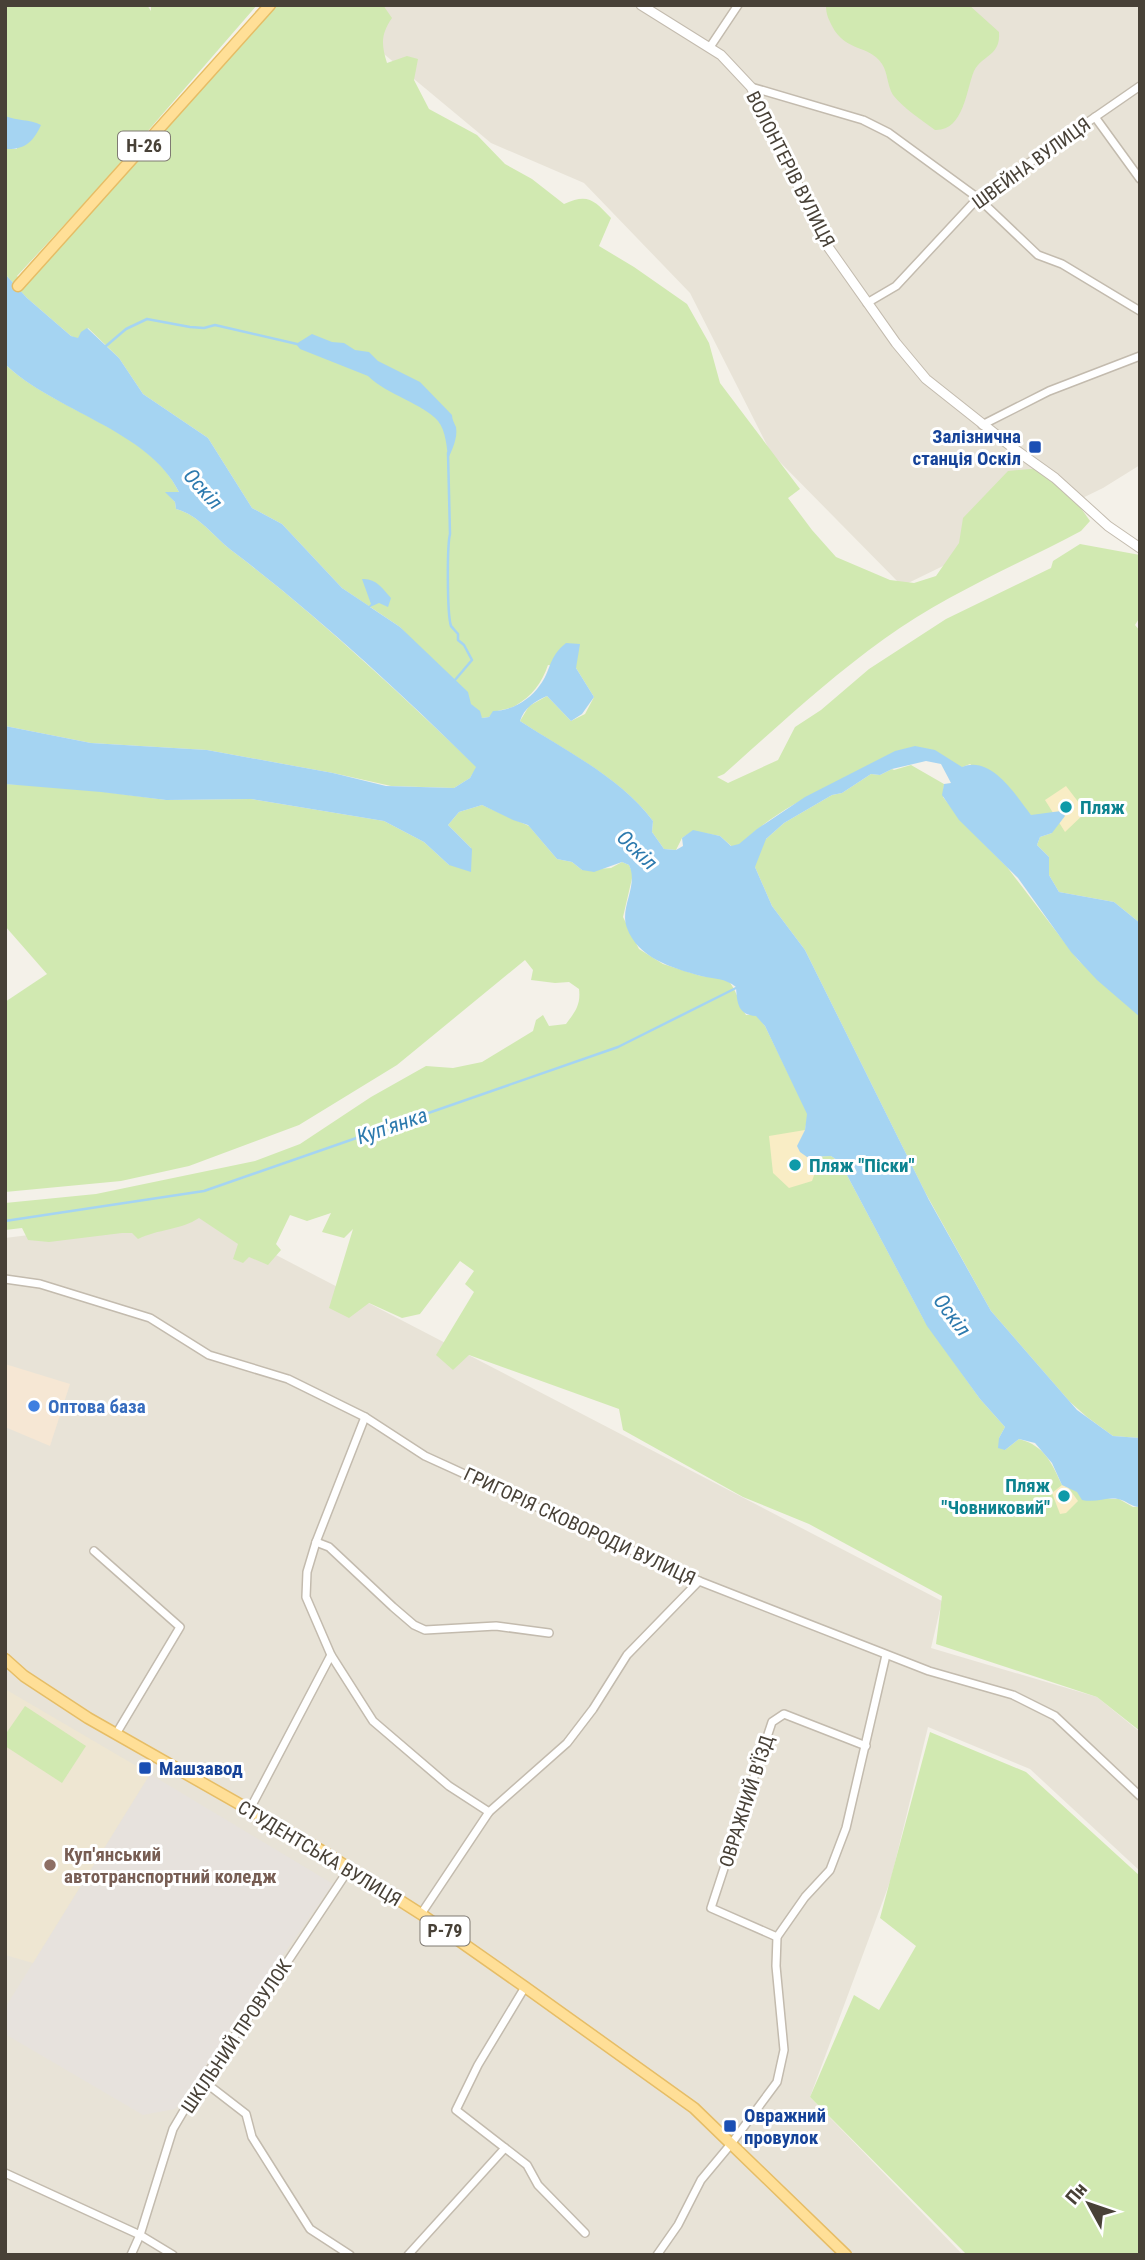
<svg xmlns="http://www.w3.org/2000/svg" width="1145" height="2260" font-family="'Roboto Condensed',sans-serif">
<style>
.residential{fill:#e8e3d7}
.commercial{fill:#f6e7d4}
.industrial{fill:#e7e2dd}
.education{fill:#eee6d2}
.green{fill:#d1e9b1}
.sand{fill:#f9edc5}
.water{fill:#a5d4f2}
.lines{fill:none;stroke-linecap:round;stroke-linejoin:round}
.stream{stroke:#a5d4f2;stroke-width:2.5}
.minor-casing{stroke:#c3bbae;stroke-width:10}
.tertiary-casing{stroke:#c3bbae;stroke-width:11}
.primary-casing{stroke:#e6bd66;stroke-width:13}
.minor{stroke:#fff;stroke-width:7}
.tertiary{stroke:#fff;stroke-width:9}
.primary{stroke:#ffdf97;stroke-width:10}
.transit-dot{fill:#1a4fb4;stroke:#fff;stroke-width:2.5}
.culture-dot{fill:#0f9aa8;stroke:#fff;stroke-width:2.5}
.shop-dot{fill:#3f7fe0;stroke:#fff;stroke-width:2.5}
.education-dot{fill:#8d6e63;stroke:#fff;stroke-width:2.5}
.labels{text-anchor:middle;stroke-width:6;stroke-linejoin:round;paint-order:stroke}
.shield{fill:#fff;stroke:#7f7a73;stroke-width:2}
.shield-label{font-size:18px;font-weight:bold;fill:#484137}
.street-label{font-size:19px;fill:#484137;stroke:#fff}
.transit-label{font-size:19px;font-weight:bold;fill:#164399;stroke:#fff;text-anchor:start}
.culture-label{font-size:19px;font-weight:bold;fill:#0d838f;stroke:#fff;text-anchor:start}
.shop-label{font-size:19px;font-weight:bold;fill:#366cbe;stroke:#fff;text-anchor:start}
.education-label{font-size:19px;font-weight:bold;fill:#785e54;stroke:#fff;text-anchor:start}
.water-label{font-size:21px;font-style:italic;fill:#2d7aae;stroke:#fff}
</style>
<rect width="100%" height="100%" fill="#f4f1e9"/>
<g class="residential">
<polygon points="325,5 1140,5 1140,465 1103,488 902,586 771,453 690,293 584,183 491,143"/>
<polygon points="197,1214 942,1601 931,1648 1097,1697 1140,1732 1140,1871 1030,1769 928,1727 891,1879 810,2097 963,2255 5,2255 5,1238"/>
</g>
<polygon class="commercial" points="5,1364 70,1384 50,1446 5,1427"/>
<polygon class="industrial" points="150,1774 333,1884 175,2109 143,2115 5,2034 5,2008"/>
<polygon class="education" points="5,1689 150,1774 33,1963 5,1955"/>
<g class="green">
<path d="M5 5H147L151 11V5H257L101 185 17 276 27 286 25 283 274 5H383L392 18C381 34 381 44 387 63L407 56 418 59 414 80 429 109 477 135 505 164 532 179 564 204C588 193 594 200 611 218L599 246 634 267 687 304 709 343 720 383 800 489 788 498 812 530 836 557 890 580 914 583 936 576 959 543 963 518 1008 471 1042 468C1060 484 1077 501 1090 521L1081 531C1015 566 945 595 884 639 827 680 776 728 724 774L717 777 728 783 778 760 795 727 821 710 869 669 946 619 1051 568 1053 561 1080 544 1140 555V617L1135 625 1140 631V923L1114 902 1059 892 1049 875V857L1037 845 1040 837 1052 833 970 764 960 768 934 750C866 772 800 790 745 840L766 839 784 823 832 795 842 793 871 774 880 775 892 769 894 770 911 765 944 784 943 797 966 826 1007 867 1078 960 1140 1013V1438L1113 1436 1087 1417 1070 1402 991 1311 925 1192 805 950 772 906 755 867 720 836 693 831 682 838 676 850 664 849 652 832 653 821C620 777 565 751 520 721L529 706 547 696 571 721 585 714 594 697 576 668 548 665C542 683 532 696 515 706 505 711 495 708 489 717L482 718 400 627 342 588 282 524 252 508 208 438 143 394 119 358 88 328 78 339 71 336 27 298 5 274V149H17L18 122 5 116Z"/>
<path d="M826 5H969L999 32C1001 56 982 55 974 71 966 90 964 131 935 130 922 120 903 108 893 95 887 85 888 73 882 64 869 44 846 53 832 26 828 18 826 14 826 5Z"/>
<path d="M5 364C55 412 148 428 179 492H166L175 502 176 509C199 515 213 536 231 550 318 616 398 692 477 767L470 778 454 788 391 786 333 773 207 750 91 743 5 726Z"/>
<path d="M5 784 61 786 166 800 251 799 384 821 424 842 449 865 471 848 448 825 459 812 482 805 529 826 557 859 572 862 582 870 611 868 622 862 629 865 633 874 623 917 639 949 663 964 701 976 727 979C737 990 738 1002 746 1015H756L765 1026 808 1114 805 1130 798 1146 807 1157 831 1156 840 1162 924 1320 980 1399 1005 1427 999 1438 1005 1450 1019 1439C1045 1446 1051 1462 1062 1485L1111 1499H1119L1133 1507H1140V1731L1097 1697 936 1644 942 1596 809 1524 743 1497 623 1430 619 1409 469 1355 453 1370 436 1355 474 1292 465 1284 474 1271 460 1261 420 1314 402 1318 369 1303 349 1318 329 1308 353 1229 344 1238 322 1232 331 1213 307 1221 290 1215 276 1244 281 1250 268 1265 249 1257 243 1263 233 1259 238 1244 199 1218C181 1230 158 1229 138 1239L132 1233H122L49 1242 28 1240 22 1228 5 1230V1203L96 1194 255 1161 300 1144 371 1097 426 1066 453 1068 482 1062 533 1031 536 1020 543 1015 549 1026 566 1024C575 1012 581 1005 579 989L569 982 555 983 531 980 533 970 525 960 397 1065 299 1125 189 1166 121 1181 5 1192V1002L47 974 5 926Z"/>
<polygon points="25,1706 86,1746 62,1783 5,1746 5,1735"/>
<polygon points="930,1732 1026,1772 1140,1876 1140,2255 967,2255 810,2097 854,1995 879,2010 916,1946 880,1918"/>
</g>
<g class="sand">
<polygon points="1066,786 1086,812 1065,832 1045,800"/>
<polygon points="805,1130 807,1157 821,1156 812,1181 789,1188 773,1173 769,1136"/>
<polygon points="1062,1485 1068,1487 1078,1501 1066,1513 1060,1514 1052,1493"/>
</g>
<g class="water">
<path d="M5 116C18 121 29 119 41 125 33 142 25 150 5 149Z"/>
<path d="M5 274 27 298 71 336 78 338 81 332 87 328 119 358 143 394 208 438 252 508 282 524 342 588 369 606 371 604 362 579C376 578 382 588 391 598L388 607 379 603 370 607 400 627 468 692 471 704 480 711 482 718 489 717 493 711C511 711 530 700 540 685 551 671 548 657 566 643L580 644 576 668 594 697 582 714 571 721 547 696C535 701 524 708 520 721 566 751 620 777 653 821L652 832 664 849 676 850 683 846 682 838 693 830 720 836 731 846 739 844 757 829 805 797 895 751 915 746 935 750 962 767C992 755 1016 796 1031 815L1061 811 1065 816 1052 833 1040 837 1037 845 1049 857V875L1059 892 1114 902 1140 923V1017L1097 980 1071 952 1018 878 959 820 942 795 944 784 951 783 941 764 926 761 892 769 880 775 871 774 842 793 832 795 784 823 766 839 755 867 772 906 805 950 929 1200 991 1311 1077 1410 1113 1436 1140 1438V1507C1131 1507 1126 1500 1118 1499 1106 1497 1096 1503 1082 1500L1077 1492 1062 1485 1052 1463 1035 1443 1019 1439 1005 1450 998 1448 999 1438 1005 1427 980 1399 927 1326 840 1162 831 1156 807 1157 800 1152 797 1146 805 1130 807 1114 765 1026 756 1016C738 1015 737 1003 736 987 725 978 714 979 701 976 672 968 638 958 627 928 619 907 639 886 629 865L622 862 594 872 582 870 572 862 557 859 528 825 513 820 482 805 459 812 448 825 472 849 471 872 449 865 424 842 384 821 251 799 166 800 101 792 5 784V726L91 743 207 750 333 773 386 786 454 788 470 778 476 767C399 691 318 616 231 550 213 536 199 515 176 509L175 502 165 492H179C149 430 53 411 5 364Z"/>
<path d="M312 334 332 342 344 343 355 350 369 352 378 361 420 382 452 415C452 419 454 423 456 427 458 438 452 450 448 459 447 448 446 431 438 421 425 405 386 394 368 376L300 349 296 344Z"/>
</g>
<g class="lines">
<g class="stream">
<polyline points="106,346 126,329 147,319 190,327 204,328 215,325 297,344"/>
<path d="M448 453 450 534C447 546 447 614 451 626 452 627 457 633 458 634V640L464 645 472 660 455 680"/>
<polyline points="5,1221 204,1191 618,1047 738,987"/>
</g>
<defs>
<g id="minor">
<polyline points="710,47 738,5"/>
<polyline points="751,87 863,120 889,133 978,198 1038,255 1062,264 1140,311"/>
<polyline points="1095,117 1140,179"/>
<polyline points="867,303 896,286 978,198 1140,86"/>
<polyline points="982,425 1049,391 1140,356"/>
<polyline points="5,1279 40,1284 150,1318 209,1355 288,1379 365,1417 425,1456 699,1581 929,1671 1013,1695 1055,1716 1140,1796"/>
<polyline points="365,1417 316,1542 307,1572 306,1597 331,1655 373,1721 449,1786 489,1812"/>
<polyline points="316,1542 329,1547 393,1607 414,1625 425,1630 496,1626 549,1633"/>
<polyline points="94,1551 180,1627 116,1734"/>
<polyline points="250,1809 331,1655"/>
<polyline points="421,1914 489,1812 567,1743 593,1709 627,1655 699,1581"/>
<polyline points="777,1937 711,1908 772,1722 784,1714 866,1746"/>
<polyline points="525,1987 478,2065 456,2110 527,2165 538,2185 585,2233"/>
<polyline points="202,2080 246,2114 252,2137 310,2229 350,2255"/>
<polyline points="5,2173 140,2235 173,2255"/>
<polyline points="131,2255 140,2235 173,2129 202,2080 272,1985 349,1869"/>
<polyline points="408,2255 505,2148"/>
<polyline points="657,2255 678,2225 701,2180 731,2144 777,2082 784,2050 776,1966 777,1937 805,1897 830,1870 846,1828 886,1655"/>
</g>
<polyline id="tertiary" points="641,5 721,55 751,87 782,148 819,234 896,343 926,379 1013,448 1055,478 1108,526 1140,548"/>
<g id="primary">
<polyline points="18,286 270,5"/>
<polyline points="5,1659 24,1676 88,1718 322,1851 421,1914 525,1987 694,2108 846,2255"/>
</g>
</defs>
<use href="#minor" class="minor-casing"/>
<use href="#tertiary" class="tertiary-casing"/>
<use href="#primary" class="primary-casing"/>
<use href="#minor" class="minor"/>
<use href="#tertiary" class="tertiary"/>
<use href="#primary" class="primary"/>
</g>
<g class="transit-dot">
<rect x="1028" y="440" width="14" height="14" rx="3.5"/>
<rect x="138" y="1761" width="14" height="14" rx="3.5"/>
<rect x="723" y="2119" width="14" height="14" rx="3.5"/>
</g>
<g class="culture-dot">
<circle cx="1066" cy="807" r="7"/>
<circle cx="795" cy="1165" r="7"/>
<circle cx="1064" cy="1496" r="7"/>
</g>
<circle class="shop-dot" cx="34" cy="1406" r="7"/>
<circle class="education-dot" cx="50" cy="1865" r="7"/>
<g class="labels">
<g class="shield">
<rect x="118" y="131.5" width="52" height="29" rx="5"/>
<rect x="420.5" y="1916.5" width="49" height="29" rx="5"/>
</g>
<g class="shield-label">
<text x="144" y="152">Н-26</text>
<text x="445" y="1937">Р-79</text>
</g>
<g class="street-label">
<text transform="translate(1031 163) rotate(-36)" y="7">ШВЕЙНА ВУЛИЦЯ</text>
<text transform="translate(791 169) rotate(63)" y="7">ВОЛОНТЕРІВ ВУЛИЦЯ</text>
<text transform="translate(580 1526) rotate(25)" y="7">ГРИГОРІЯ СКОВОРОДИ ВУЛИЦЯ</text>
<text transform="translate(746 1801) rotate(-72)" y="7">ОВРАЖНИЙ В'ЇЗД</text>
<text transform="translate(320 1853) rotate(31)" y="7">СТУДЕНТСЬКА ВУЛИЦЯ</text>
<text transform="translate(236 2036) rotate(-56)" y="7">ШКІЛЬНИЙ ПРОВУЛОК</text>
</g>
<g class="transit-label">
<text x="1021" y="443" text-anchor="end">Залізнична<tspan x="1021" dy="22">станція Оскіл</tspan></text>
<text x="159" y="1775">Машзавод</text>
<text x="744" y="2122">Овражний<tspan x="744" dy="22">провулок</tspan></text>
</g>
<g class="culture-label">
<text x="1080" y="814">Пляж</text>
<text x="809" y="1172">Пляж "Піски"</text>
<text x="1050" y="1492" text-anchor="end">Пляж<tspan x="1050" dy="22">"Човниковий"</tspan></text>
</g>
<g class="shop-label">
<text x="48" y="1413">Оптова база</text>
</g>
<g class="education-label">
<text x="64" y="1861">Куп'янський<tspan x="64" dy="22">автотранспортний коледж</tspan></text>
</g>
<g class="water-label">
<text transform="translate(203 489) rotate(48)" y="7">Оскіл</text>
<text transform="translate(637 850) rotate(44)" y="7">Оскіл</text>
<text transform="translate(392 1126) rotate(-19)" y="7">Куп'янка</text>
<text transform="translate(952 1315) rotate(53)" y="7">Оскіл</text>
</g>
</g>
<rect width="1145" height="2260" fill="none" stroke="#484137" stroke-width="14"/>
<g transform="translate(1089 2204) rotate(310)" stroke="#ffffff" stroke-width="5" paint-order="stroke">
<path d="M0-5L12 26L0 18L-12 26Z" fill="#484137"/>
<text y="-10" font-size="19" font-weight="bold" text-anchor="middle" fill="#484137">Пн</text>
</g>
</svg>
